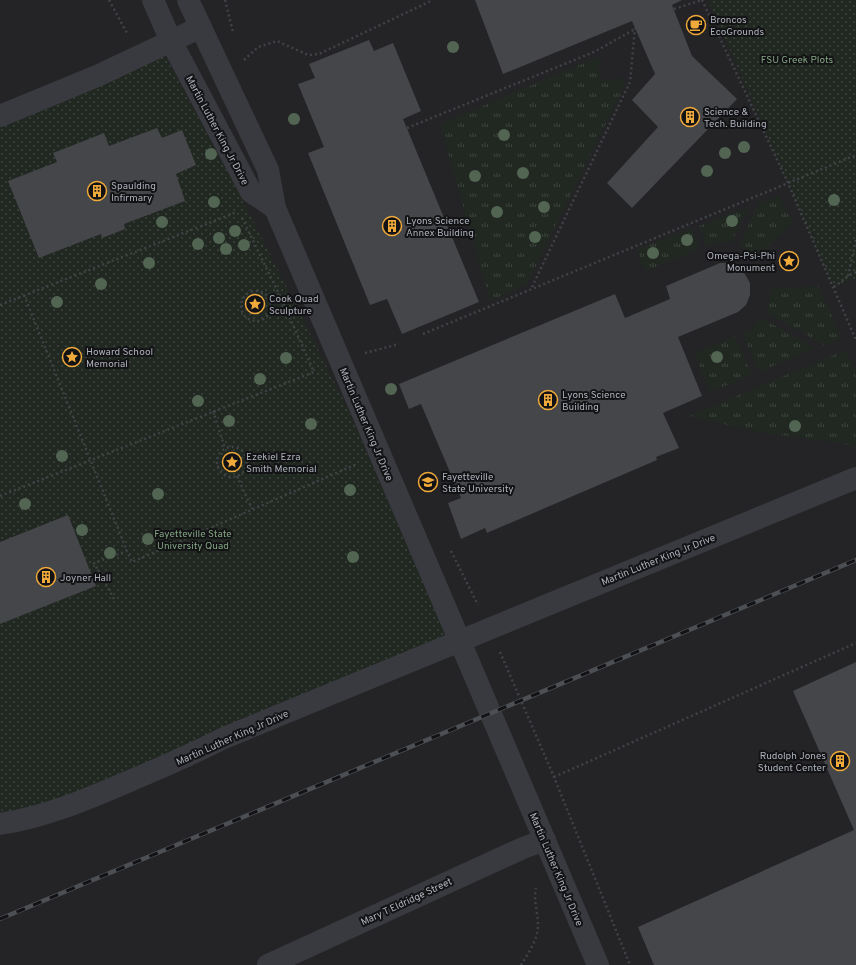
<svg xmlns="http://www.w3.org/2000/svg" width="856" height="965" font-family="Overpass,sans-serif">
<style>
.built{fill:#242427}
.grass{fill:url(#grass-tufts)}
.park{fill:url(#park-dots)}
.building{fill:#45464a}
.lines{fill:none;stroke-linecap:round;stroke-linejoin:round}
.path{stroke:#3f4246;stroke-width:2.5;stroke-dasharray:2 3;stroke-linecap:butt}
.minor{stroke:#393a3f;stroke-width:22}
.rail-casing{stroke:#4c4f54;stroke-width:4.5}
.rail{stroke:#131315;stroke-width:3;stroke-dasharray:9;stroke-linecap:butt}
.tree{fill:#526553}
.labels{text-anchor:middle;stroke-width:4;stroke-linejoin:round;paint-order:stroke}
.poi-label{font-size:10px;fill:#abb0ba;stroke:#131315;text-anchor:start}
.park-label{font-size:10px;fill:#82a482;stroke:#131315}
.street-label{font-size:10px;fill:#abb0ba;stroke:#131315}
</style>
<defs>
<pattern id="grass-tufts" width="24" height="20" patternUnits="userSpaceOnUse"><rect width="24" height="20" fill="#202821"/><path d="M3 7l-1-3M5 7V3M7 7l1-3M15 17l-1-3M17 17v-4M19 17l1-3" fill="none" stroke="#3e453f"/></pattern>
<pattern id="park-dots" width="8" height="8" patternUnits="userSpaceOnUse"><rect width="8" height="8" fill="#202821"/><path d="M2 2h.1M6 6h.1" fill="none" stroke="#3e453f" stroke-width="1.8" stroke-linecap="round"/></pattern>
</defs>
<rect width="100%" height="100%" fill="#18181a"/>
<rect class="built" x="0" y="0" width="856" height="965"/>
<g class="grass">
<path d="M603 55C594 72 598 88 620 77L626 83 527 284 490 301 440 124Z"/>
<polygon points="779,196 793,223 758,256 739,245 759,203"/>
<polygon points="748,207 731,243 721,242 707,246 699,226"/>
<polygon points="691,228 699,249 645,271 637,250"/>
<polygon points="819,286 841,338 824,345 766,312 770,301 770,289"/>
<polygon points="761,318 815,348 759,372 742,333 752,329"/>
<polygon points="735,336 752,375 710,392 694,353"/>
<polygon points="846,350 856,372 856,448 843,443 764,433 689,416"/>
</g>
<g class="park">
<polygon points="708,0 856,0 856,278 834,287"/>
<polygon points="162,50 241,197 347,407 447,639 20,817 0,817 0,117"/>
</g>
<g class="building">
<polygon points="475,0 682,0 672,5 692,56 737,99 632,208 607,183 658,127 632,100 655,74 632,21 503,74"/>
<polygon points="369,40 374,51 393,43 421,111 403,119 479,302 402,334 387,299 370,305 308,153 324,147 298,84 315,78 309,64"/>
<polygon points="157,128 162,138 182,130 196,165 176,174 185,201 124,224 125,229 102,238 101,234 39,258 8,181 57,162 53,153 104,133 109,146"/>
<polygon points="720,263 728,263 742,269 750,283 750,295 746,305 738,312 678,337 702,396 663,413 679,448 656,457 657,460 487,533 485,528 461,539 448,503 461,498 421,404 409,409 399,384 615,294 625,318 670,299 666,286"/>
<polygon points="68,515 96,586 0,624 0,542"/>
<polygon points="856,662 856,965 654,965 638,927 854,830 793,691"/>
</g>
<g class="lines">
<g class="path">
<polyline points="109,0 127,33"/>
<polyline points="225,0 233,32"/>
<polyline points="702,0 788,183 856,340"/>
<polyline points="674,9 702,0"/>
<polyline points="244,60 258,47 277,41 308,55 319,54 433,0"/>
<polyline points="407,128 594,52 635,29"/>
<polyline points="242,218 280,296 314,372"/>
<polyline points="848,276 856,240"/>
<polyline points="532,287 630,82 635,28"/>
<polyline points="834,287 848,276 856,272"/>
<circle cx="256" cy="306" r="15"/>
<polyline points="24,295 127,551"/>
<polyline points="270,301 280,296"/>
<polyline points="0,305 237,212"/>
<polyline points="423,334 856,155"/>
<polyline points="365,353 399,344"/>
<polyline points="213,411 225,448"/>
<circle cx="232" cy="462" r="15"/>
<polyline points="237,476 252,509"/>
<polyline points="0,496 314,372"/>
<polyline points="451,551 478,605"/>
<polyline points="114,599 94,563 127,551 132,562 357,464"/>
<polyline points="500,652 554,777 630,965"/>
<polyline points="554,777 856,643"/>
<path d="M521 965C528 954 538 939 538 925 538 912 533 901 536 888"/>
</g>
<g class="minor">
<polyline points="153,0 171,41 251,192 275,208"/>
<polyline points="188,0 268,170 275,208 598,965"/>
<polyline points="0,116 97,76 201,27"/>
<path d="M0 824C46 817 90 798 132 780 163 767 194 753 224 738L856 478"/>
<polyline points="268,965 523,848 545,840"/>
</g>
<defs>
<polyline id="rail" points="0,919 856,560"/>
</defs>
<use href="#rail" class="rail-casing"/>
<use href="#rail" class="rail"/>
</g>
<g class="tree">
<circle cx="453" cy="47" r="6"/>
<circle cx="294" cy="119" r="6"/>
<circle cx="504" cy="135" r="6"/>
<circle cx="744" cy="147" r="6"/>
<circle cx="725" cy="153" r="6"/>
<circle cx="211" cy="154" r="6"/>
<circle cx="707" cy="171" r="6"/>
<circle cx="523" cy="173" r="6"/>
<circle cx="475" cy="176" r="6"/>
<circle cx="834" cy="200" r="6"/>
<circle cx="214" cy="202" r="6"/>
<circle cx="544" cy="207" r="6"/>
<circle cx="497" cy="212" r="6"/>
<circle cx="732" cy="221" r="6"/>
<circle cx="162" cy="222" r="6"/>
<circle cx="235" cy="231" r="6"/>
<circle cx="535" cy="237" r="6"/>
<circle cx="219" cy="238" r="6"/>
<circle cx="687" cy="240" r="6"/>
<circle cx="198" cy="244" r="6"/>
<circle cx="244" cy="245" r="6"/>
<circle cx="226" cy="249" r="6"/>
<circle cx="653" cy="253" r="6"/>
<circle cx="149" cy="263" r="6"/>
<circle cx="101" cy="284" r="6"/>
<circle cx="57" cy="302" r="6"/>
<circle cx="717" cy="357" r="6"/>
<circle cx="286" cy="358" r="6"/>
<circle cx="260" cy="379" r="6"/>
<circle cx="391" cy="389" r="6"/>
<circle cx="198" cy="401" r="6"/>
<circle cx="229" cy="421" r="6"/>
<circle cx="311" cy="424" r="6"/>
<circle cx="795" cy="426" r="6"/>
<circle cx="62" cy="456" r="6"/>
<circle cx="350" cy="490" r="6"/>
<circle cx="158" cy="494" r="6"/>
<circle cx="25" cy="504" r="6"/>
<circle cx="82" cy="530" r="6"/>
<circle cx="148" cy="539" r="6"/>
<circle cx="110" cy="553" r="6"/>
<circle cx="353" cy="557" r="6"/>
</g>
<defs>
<symbol id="cafe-ring" viewBox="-11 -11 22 22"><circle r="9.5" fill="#131315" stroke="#f0a93b" stroke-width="1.5"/><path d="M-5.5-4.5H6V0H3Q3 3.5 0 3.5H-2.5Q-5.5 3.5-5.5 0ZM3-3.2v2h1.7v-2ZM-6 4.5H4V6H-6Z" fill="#f0a93b"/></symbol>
<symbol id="building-ring" viewBox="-11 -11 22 22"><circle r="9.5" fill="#131315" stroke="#f0a93b" stroke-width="1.5"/><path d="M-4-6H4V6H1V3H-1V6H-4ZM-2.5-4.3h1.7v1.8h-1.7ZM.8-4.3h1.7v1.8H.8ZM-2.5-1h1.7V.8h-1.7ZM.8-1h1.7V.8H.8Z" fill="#f0a93b"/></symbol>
<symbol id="sight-ring" viewBox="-11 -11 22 22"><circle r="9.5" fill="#131315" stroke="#f0a93b" stroke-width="1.5"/><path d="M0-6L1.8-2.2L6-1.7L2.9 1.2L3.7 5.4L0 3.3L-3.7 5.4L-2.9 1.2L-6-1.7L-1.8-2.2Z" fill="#f0a93b"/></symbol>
<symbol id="university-ring" viewBox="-11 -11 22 22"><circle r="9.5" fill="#131315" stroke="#f0a93b" stroke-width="1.5"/><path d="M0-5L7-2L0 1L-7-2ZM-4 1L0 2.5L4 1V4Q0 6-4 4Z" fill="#f0a93b"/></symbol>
</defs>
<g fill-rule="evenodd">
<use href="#cafe-ring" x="685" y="14" width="22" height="22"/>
<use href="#building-ring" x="679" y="106" width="22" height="22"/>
<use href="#building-ring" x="86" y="180" width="22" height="22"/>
<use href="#building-ring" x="381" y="215" width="22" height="22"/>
<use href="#sight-ring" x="778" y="250" width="22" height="22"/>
<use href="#sight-ring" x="244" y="293" width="22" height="22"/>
<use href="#sight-ring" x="61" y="346" width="22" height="22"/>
<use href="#building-ring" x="537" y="389" width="22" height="22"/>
<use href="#sight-ring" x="221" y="451" width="22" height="22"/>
<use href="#university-ring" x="417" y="471" width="22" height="22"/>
<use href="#building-ring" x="35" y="566" width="22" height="22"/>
<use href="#building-ring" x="829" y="750" width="22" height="22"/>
</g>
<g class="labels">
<g class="poi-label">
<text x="710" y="23">Broncos<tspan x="710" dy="12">EcoGrounds</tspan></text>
<text x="704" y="115">Science &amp;<tspan x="704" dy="12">Tech. Building</tspan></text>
<text x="111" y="189">Spaulding<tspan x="111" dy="12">Infirmary</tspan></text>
<text x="406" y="224">Lyons Science<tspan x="406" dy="12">Annex Building</tspan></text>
<text x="775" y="259" text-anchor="end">Omega-Psi-Phi<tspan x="775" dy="12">Monument</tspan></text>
<text x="269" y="302">Cook Quad<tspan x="269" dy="12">Sculpture</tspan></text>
<text x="86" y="355">Howard School<tspan x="86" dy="12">Memorial</tspan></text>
<text x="562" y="398">Lyons Science<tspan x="562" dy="12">Building</tspan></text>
<text x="246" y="460">Ezekiel Ezra<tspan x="246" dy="12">Smith Memorial</tspan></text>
<text x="442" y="480">Fayetteville<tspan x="442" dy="12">State University</tspan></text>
<text x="60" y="581">Joyner Hall</text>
<text x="826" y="759" text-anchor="end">Rudolph Jones<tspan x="826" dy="12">Student Center</tspan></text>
</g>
<g class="park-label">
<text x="797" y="63">FSU Greek Plots</text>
<text x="193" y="537">Fayetteville State<tspan x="193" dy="12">University Quad</tspan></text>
</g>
<g class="street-label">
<text transform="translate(218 130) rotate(62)" y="4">Martin Luther King Jr Drive</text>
<text transform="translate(367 424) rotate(67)" y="4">Martin Luther King Jr Drive</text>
<text transform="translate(658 559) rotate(-22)" y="4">Martin Luther King Jr Drive</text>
<text transform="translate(232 737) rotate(-24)" y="4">Martin Luther King Jr Drive</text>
<text transform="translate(557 869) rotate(67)" y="4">Martin Luther King Jr Drive</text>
<text transform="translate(406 901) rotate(-25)" y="4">Mary T Eldridge Street</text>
</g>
</g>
</svg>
